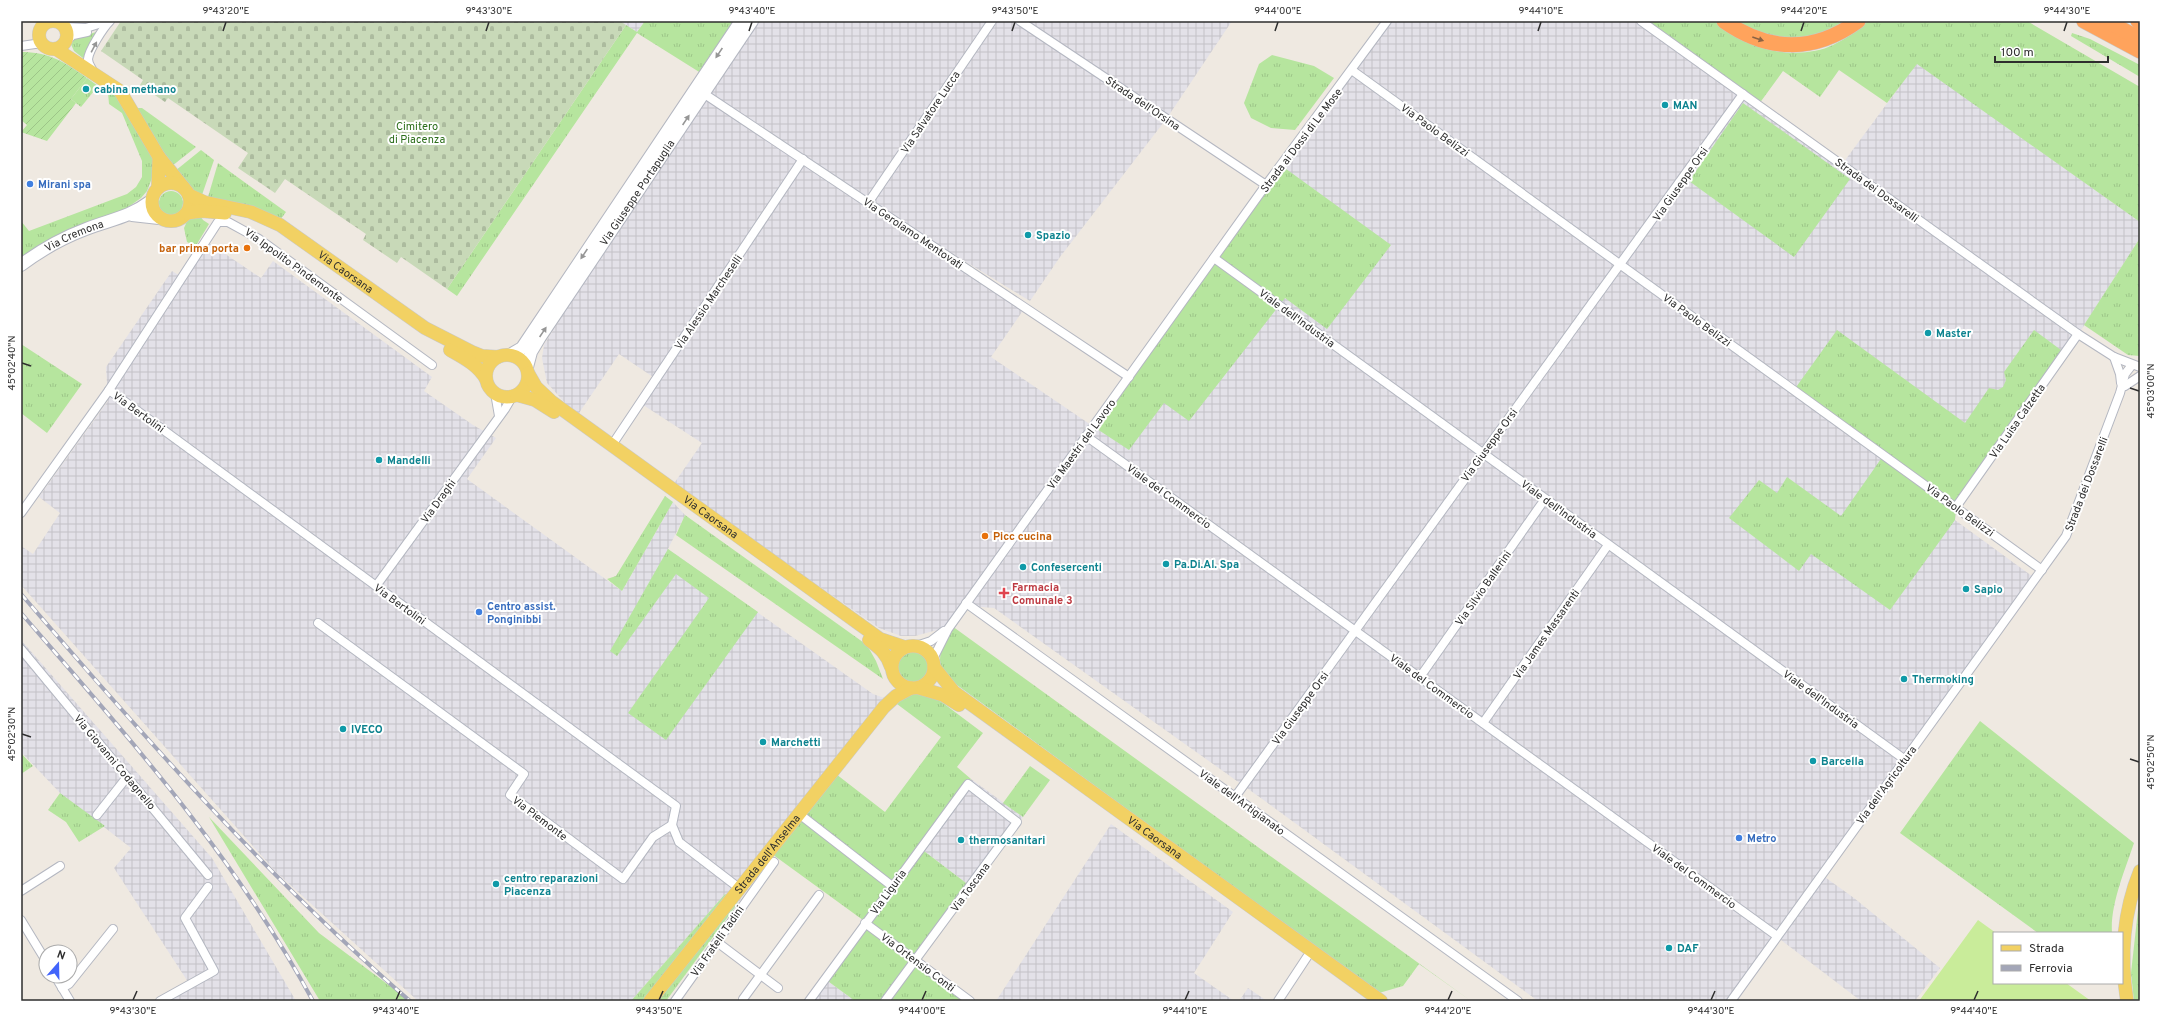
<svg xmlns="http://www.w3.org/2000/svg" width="2161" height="1022" font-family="Overpass,sans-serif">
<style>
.industrial{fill:url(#industrial-grid)}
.grass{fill:url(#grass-tufts)}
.cemetery{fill:url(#cemetery-stones)}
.garden{fill:url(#garden-furrows)}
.pitch{fill:#c9ec9a}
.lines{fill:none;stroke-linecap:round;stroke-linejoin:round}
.street-casing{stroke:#b4b7c1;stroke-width:10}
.secondary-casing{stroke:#b4b7c1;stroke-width:14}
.primary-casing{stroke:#c9c9c9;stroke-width:14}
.highway-casing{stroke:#c9c9c9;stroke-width:16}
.street{stroke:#fff;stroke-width:8}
.secondary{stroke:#fff;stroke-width:12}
.primary{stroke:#f2d163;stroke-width:13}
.highway{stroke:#ffa35c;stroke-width:15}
.rail-casing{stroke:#a3a6b8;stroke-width:4}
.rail{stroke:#fff;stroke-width:2.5;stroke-dasharray:8;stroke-linecap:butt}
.oneway{fill:#8c6343}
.oneway2{fill:#969696}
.ticks{fill:none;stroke:#2e2e2e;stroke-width:1.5}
.culture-dot{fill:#0f9aa8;stroke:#fff;stroke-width:1.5}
.shop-dot{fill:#3f7fe0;stroke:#fff;stroke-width:1.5}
.food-dot{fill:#e8710a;stroke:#fff;stroke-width:1.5}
.health-dot{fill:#e0444e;stroke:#fff;stroke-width:1.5}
.labels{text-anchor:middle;stroke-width:4;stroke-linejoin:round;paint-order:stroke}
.culture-label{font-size:11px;font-weight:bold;fill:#0d838f;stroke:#fff;text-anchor:start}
.street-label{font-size:11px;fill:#2e2e2e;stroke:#fff}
.park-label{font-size:11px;fill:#2c6e1b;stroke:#fff}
.shop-label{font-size:11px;font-weight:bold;fill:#366cbe;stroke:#fff;text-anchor:start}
.food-label{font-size:11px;font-weight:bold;fill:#c56008;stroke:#fff;text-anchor:end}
.health-label{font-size:11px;font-weight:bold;fill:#be3a42;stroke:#fff;text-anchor:start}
.neatline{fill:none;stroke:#2e2e2e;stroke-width:1.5}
.ticks-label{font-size:10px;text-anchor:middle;fill:#2e2e2e}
</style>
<defs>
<pattern id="industrial-grid" width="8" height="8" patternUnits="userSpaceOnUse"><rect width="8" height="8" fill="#e3e1e8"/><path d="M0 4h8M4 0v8" fill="none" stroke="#c3c1c7"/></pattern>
<pattern id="grass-tufts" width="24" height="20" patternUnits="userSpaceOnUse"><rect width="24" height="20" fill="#b6e59e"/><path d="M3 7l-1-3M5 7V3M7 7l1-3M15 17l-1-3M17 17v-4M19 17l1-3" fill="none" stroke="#9dc588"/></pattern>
<pattern id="cemetery-stones" width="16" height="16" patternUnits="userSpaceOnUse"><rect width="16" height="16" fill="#c8d9b8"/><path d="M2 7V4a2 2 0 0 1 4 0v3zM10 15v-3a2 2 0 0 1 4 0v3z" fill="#acbb9e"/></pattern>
<pattern id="garden-furrows" width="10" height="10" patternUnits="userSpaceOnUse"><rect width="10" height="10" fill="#b6e59e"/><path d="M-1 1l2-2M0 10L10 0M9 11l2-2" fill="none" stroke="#9dc588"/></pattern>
</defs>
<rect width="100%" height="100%" fill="#efe9e1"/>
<g class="industrial">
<polygon points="620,21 645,21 637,32"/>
<polygon points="745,21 1232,21 1167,118 1060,257 1030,301 868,202 1024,309 991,357 1094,427 1385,21 1642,21 1843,163 1917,63 2140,222 2140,238 2078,335 1956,507 1955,520 2036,579 1822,875 1854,898 1940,968 1915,1001 1861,1001 1777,937 1730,1001 1538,1001 1265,801 994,608 968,606 952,626 915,636 901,636 879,628 731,525 673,485 702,443 640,403 656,379 619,354 577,416 547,383 542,358 544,345"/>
<polygon points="206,241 261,278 273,261 432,377 424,391 473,425 496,438 467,479 622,591 673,502 685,515 668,549 873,694 893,701 772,854 738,903 725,894 631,1001 418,1001 276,872 21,585 21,546 33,554 60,513 39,497 108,401 106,367 172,271 182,277"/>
<polygon points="21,640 212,858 296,1001 164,1001 190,985 114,868 131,848 60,793 21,752"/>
<polygon points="971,779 1023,817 970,886 920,848"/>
<polygon points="1111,824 1233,912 1194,973 1234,1001 996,1001"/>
<polygon points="825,979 855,1001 809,1001"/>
<polygon points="1248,988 1267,1001 1239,1001"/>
</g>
<g class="grass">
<polygon points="645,21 740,21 704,75 637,33 457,296 447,289 626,25 637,32"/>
<path d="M1639 21C1663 21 1689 18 1713 21 1717 22 1740 38 1747 42 1770 54 1809 57 1833 45 1846 39 1857 30 1868 21H2027L2140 87V222L1917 64 1887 103 1839 70 1820 97 1783 71 1759 104Z"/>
<polygon points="1732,21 1852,21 1819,38 1773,39"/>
<polygon points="100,31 83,58 74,51 70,42 75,38"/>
<polygon points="2072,33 2090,39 2140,65 2140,77 2071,36"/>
<polygon points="1272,55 1314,66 1334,78 1295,130 1271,128 1251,118 1244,103 1259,64"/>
<polygon points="87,78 98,86 81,107 71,99"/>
<polygon points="109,90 116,96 154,160 152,178 147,191 141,198 124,210 69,229 21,257 21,221 29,231 127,194 136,187 142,177 142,161 122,113 109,104 108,93"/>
<polygon points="1743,103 1850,179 1794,257 1689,181"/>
<polygon points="137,108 142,108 196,147 172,166"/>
<polygon points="201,150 214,160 202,195 187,186 175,171"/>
<polygon points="218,163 286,212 280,220 208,197"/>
<polygon points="1282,166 1391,245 1327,329 1285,298 1189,421 1164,403 1129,450 1094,427"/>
<circle cx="171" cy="203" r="12"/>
<polygon points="199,214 203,220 209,224 197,244 193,245 187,242 184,228 189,217"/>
<polygon points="2140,238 2140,356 2128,355 2084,325"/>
<polygon points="1837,330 1965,423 1989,388 1998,390 2003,387 2006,380 2004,372 2034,330 2065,353 1956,507 1955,520 1890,610 1811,554 1799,571 1729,518 1759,480 1777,493 1787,477 1841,516 1883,456 1794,390"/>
<polygon points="21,344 82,384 47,433 21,413"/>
<polygon points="665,496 673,502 622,591 607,579 616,576"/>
<polygon points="685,515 867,645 876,661 883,679 676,535"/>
<polygon points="668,549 758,612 666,740 628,713 709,598 676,574 617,656 610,651"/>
<path d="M952 626 1471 1001 1419 964 1403 986 1379 993 946 677C933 658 944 645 952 626Z"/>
<circle cx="913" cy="667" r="19"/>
<polygon points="916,692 935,697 983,733 957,767 971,779 920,848 970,886 916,961 969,1001 855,1001 825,979 867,923 772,854 836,774 885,812 941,737 893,701"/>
<path d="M1980 721 2134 843C2125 870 2110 905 2112 933H2038L1900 833Z"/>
<polygon points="21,753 33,766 21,774"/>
<polygon points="1030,766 1050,780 1023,817 1003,803"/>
<polygon points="60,793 105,826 79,842 66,822 48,810"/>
<polygon points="209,817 319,933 410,1001 320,1001"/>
<polygon points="2140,892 2140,1001 2134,1001 2131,973"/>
<polygon points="725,894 738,903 666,1001 631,1001"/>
</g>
<polygon class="cemetery" points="121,21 620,21 626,25 447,289 401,257 397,263 363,240 366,234 285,179 275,193 238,168 248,153 168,98 165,102 140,85 143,80 101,51"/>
<path class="garden" d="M21 52C49 52 65 62 87 78L71 99 76 103 47 141 21 132 27 125 21 120Z"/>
<polygon class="pitch" points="1978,920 1996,933 1994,933 1994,983 2066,983 2091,1001 1919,1001"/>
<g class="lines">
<defs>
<g id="street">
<polyline points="1020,21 1266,185"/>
<polyline points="1641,21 2078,334 2114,357 2140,367"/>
<polyline points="65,27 86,28 108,21"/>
<polyline points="66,41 73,35 87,32"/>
<polyline points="21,46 42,43"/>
<path d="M93 71C91 67 88 64 88 59 89 50 103 28 110 21"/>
<polyline points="1353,71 2042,570"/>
<polyline points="700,91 1129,377"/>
<polyline points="868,203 992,21"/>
<polyline points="1214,258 1904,759"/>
<polyline points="2114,357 2120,374 2121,383"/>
<polyline points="2125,386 2140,376"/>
<polyline points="109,390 676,806 672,825"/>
<polyline points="495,393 499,416"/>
<polyline points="1086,436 1777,936"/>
<polyline points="612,445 803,159"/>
<polyline points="1956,507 2078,334"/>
<polyline points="21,513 109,390 218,222 228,222 259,239 432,365"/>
<polyline points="376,586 505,409 512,397"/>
<polyline points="966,603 1518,1001"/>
<polyline points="318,623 524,774 510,795 623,879 653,837 672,825 679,842 739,888"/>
<polyline points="916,646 931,641 944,631"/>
<polyline points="21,649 208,875"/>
<polyline points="933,659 948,629 1266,185 1387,21"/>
<polyline points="1420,677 1545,499"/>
<polyline points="1483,723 1608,545"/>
<polyline points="1235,797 1743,94"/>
<polyline points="798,813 892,886"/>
<polyline points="97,815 127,777"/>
<polyline points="21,891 60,866"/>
<polyline points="21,920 46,961"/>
<polyline points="865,923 970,1001"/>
<polyline points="717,942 778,988"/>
<polyline points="55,976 70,1001"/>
<polyline points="62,988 69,984 113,929"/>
<polyline points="743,999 819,895"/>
<polyline points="160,1001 214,971 185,918 208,887"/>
<polyline points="675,1001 774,862"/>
<polyline points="809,1001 968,784 1017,822 885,1001"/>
<polyline points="1278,1001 1307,957"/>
<polyline points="1731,1001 2066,536 2120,393 2125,374 2132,365"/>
</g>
<g id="secondary">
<polyline points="132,215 159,218"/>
<path id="s1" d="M21 265C41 250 62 238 86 229 112 219 128 218 151 201"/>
<polyline points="510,355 522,348 741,21"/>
<path id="s2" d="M527 367 531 352 540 337 752 21"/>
</g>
<g id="primary">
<circle cx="53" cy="35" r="14"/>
<polyline points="56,49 120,91 159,157 158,188"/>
<polyline points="159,157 184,188"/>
<circle cx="171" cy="202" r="19"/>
<path id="s3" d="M189 195 204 202 251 212 280 225 425 328 472 352 482 356 498 357"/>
<polyline points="187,213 202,211 225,213"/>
<path d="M450 350C464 358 478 365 486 379"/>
<circle cx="507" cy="376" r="21"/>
<path id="s4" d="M528 373 536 387 552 402 880 639 904 647"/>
<polyline points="517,395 535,400 554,412"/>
<path d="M869 640C880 648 887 654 891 667"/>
<circle cx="913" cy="667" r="21"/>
<path id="s5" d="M934 667 954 692 1381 1001"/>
<polyline points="919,688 943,695 959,705"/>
<path id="s6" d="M650 1001 884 707 896 696 911 688"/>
<path d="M2127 1001C2120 957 2123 913 2140 871"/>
</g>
<g id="highway">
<path d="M1724 21C1768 52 1814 53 1858 21"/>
<polyline points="2084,21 2140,51"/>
<polyline points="2107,21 2140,39"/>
<polyline points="2138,21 2140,23"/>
</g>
</defs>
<use href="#street" class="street-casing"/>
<use href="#secondary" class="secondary-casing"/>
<use href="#primary" class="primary-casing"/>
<use href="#highway" class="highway-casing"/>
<use href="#street" class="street"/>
<use href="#secondary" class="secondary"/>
<use href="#primary" class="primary"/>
<use href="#highway" class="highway"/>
<defs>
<g id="rail">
<path d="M21 594C143 736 268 878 410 1001"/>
<path d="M21 613C129 738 234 855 313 1001"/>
</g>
</defs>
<use href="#rail" class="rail-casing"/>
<use href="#rail" class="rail"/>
</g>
<defs><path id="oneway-solid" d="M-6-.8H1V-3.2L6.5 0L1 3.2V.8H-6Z"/></defs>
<use class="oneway" href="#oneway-solid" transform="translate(1758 39) rotate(19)"/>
<g class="oneway2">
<use href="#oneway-solid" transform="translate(94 47) rotate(-62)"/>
<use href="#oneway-solid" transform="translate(719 53) rotate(124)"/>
<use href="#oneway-solid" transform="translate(686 120) rotate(-56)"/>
<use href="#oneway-solid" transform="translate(584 254) rotate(124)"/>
<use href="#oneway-solid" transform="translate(543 332) rotate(-56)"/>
</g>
<path class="ticks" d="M223 31 226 22M486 31 489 22M749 31 752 22M1012 31 1015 22M1275 31 1278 22M1538 31 1541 22M1801 31 1804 22M2064 31 2067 22M22 363 31 366M2130 388 2139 391M22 734 31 737M2130 759 2139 762M133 1000 137 991M396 1000 400 991M659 1000 663 991M922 1000 926 991M1185 1000 1189 991M1448 1000 1452 991M1711 1000 1715 991M1974 1000 1978 991"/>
<g class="culture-dot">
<circle cx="86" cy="89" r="4"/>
<circle cx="1665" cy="105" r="4"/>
<circle cx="1028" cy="235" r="4"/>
<circle cx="1928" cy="333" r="4"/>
<circle cx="379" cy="460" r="4"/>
<circle cx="1166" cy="564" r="4"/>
<circle cx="1023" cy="567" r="4"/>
<circle cx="1966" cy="589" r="4"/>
<circle cx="1904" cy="679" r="4"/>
<circle cx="343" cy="729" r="4"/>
<circle cx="763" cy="742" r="4"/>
<circle cx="1813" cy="761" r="4"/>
<circle cx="961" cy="840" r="4"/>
<circle cx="496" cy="884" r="4"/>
<circle cx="1669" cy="948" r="4"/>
</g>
<g class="shop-dot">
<circle cx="30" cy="184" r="4"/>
<circle cx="479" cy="612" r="4"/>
<circle cx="1739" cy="838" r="4"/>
</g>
<g class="food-dot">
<circle cx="247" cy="248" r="4"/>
<circle cx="985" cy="536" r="4"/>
</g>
<path class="health-dot" d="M1002 587h4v4h4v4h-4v4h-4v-4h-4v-4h4z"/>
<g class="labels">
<g class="culture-label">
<text x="94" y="93">cabina methano</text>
<text x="1673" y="109">MAN</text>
<text x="1036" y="239">Spazio</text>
<text x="1936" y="337">Master</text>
<text x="387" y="464">Mandelli</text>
<text x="1174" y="568">Pa.Di.Al. Spa</text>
<text x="1031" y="571">Confesercenti</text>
<text x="1974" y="593">Sapio</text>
<text x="1912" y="683">Thermoking</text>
<text x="351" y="733">IVECO</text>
<text x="771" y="746">Marchetti</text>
<text x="1821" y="765">Barcella</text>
<text x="969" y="844">thermosanitari</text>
<text x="504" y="882">centro reparazioni<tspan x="504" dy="13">Piacenza</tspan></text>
<text x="1677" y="952">DAF</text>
</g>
<g class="street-label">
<text transform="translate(1143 103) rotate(34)" y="4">Strada dell'Orsina</text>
<text transform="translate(930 112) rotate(-56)" y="4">Via Salvatore Lucca</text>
<text transform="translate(1435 130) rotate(36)" y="4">Via Paolo Belizzi</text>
<text transform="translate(1301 140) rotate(-53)" y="4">Strada ai Dossi di Le Mose</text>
<text transform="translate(1680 184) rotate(-55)" y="4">Via Giuseppe Orsi</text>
<text transform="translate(1877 190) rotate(36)" y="4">Strada dei Dossarelli</text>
<text dy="4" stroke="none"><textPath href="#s2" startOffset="207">Via Giuseppe Portapuglia</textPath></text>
<text transform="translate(913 233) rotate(34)" y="4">Via Gerolamo Mentovati</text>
<text dy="4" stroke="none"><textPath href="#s1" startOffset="61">Via Cremona</textPath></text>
<text transform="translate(294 265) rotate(36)" y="4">Via Ippolito Pindemonte</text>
<text dy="4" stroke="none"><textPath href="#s3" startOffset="177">Via Caorsana</textPath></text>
<text transform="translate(708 302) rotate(-56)" y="4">Via Alessio Marcheselli</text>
<text transform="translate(1297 318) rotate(36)" y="4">Viale dell'Industria</text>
<text transform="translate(1697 320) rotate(36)" y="4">Via Paolo Belizzi</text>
<text transform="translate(139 412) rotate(36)" y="4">Via Bertolini</text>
<text transform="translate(2017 421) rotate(-55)" y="4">Via Luisa Calzetta</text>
<text transform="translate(1081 444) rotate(-54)" y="4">Via Maestri del Lavoro</text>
<text transform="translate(1489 445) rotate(-54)" y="4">Via Giuseppe Orsi</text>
<text transform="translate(2086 484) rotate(-69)" y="4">Strada dei Dossarelli</text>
<text transform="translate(1169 496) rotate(36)" y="4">Viale del Commercio</text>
<text transform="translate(438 501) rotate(-54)" y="4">Via Draghi</text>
<text transform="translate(1559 509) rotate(36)" y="4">Viale dell'Industria</text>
<text transform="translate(1960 510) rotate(36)" y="4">Via Paolo Belizzi</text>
<text dy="4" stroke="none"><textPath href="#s4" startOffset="234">Via Caorsana</textPath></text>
<text transform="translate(1483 588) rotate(-55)" y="4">Via Silvio Ballerini</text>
<text transform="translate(400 604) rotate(36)" y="4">Via Bertolini</text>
<text transform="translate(1546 634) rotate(-55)" y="4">Via James Massarenti</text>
<text transform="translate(1432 686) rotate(36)" y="4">Viale del Commercio</text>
<text transform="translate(1821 699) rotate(36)" y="4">Viale dell'Industria</text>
<text transform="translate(1300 708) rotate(-54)" y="4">Via Giuseppe Orsi</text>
<text transform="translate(115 762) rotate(50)" y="4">Via Giovanni Codagnello</text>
<text transform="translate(1886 785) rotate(-54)" y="4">Via dell'Agricoltura</text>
<text transform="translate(1242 802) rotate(36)" y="4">Viale dell'Artigianato</text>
<text transform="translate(540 818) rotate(37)" y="4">Via Piemonte</text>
<text dy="4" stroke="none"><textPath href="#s5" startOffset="280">Via Caorsana</textPath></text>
<text dy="4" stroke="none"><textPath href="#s6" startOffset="188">Strada dell'Anselma</textPath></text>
<text transform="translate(1694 876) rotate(36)" y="4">Viale del Commercio</text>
<text transform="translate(970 887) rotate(-54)" y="4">Via Toscana</text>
<text transform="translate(888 892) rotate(-54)" y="4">Via Liguria</text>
<text transform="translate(717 941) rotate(-55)" y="4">Via Fratelli Tadini</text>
<text transform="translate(918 962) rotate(37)" y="4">Via Ortensio Conti</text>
</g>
<g class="park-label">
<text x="417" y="130">Cimitero<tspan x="417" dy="13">di Piacenza</tspan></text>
</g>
<g class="shop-label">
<text x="38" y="188">Mirani spa</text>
<text x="487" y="610">Centro assist.<tspan x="487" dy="13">Ponginibbi</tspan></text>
<text x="1747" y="842">Metro</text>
</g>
<g class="food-label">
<text x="239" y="252">bar prima porta</text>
<text x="993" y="540" text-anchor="start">Picc cucina</text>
</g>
<g class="health-label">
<text x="1012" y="591">Farmacia<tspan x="1012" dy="13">Comunale 3</tspan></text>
</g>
</g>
<rect width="2161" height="1022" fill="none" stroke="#ffffff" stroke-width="44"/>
<rect x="1993" y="932" width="130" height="52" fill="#ffffff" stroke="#ababab"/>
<rect x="2001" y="945" width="20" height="6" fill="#f2d163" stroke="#ababab"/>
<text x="2029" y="952" font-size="12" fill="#2e2e2e">Strada</text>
<rect x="2001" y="965" width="20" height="6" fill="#a3a6b8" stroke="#ababab"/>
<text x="2029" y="972" font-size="12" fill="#2e2e2e">Ferrovia</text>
<g transform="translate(58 964) rotate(20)"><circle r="19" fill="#ffffff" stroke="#ababab"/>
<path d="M0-3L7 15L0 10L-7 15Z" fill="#4264fb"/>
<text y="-6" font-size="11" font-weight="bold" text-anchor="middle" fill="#2e2e2e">N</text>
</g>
<path d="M1995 56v6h113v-6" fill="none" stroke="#2e2e2e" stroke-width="2"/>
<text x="2001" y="56" font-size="12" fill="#2e2e2e" stroke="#ffffff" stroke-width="3" paint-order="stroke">100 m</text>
<rect x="22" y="22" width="2117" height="978" class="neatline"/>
<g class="ticks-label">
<text x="226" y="14">9°43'20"E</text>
<text x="489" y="14">9°43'30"E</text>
<text x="752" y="14">9°43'40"E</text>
<text x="1015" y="14">9°43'50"E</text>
<text x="1278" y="14">9°44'00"E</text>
<text x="1541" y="14">9°44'10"E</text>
<text x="1804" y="14">9°44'20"E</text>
<text x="2067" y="14">9°44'30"E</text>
<text transform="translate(11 363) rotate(-90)" y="4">45°02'40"N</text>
<text transform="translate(2150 391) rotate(-90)" y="4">45°03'00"N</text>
<text transform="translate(11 734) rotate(-90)" y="4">45°02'30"N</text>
<text transform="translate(2150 762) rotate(-90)" y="4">45°02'50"N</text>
<text x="133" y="1014">9°43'30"E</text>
<text x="396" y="1014">9°43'40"E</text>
<text x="659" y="1014">9°43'50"E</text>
<text x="922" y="1014">9°44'00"E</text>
<text x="1185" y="1014">9°44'10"E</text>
<text x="1448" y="1014">9°44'20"E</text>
<text x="1711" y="1014">9°44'30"E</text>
<text x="1974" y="1014">9°44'40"E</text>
</g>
</svg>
